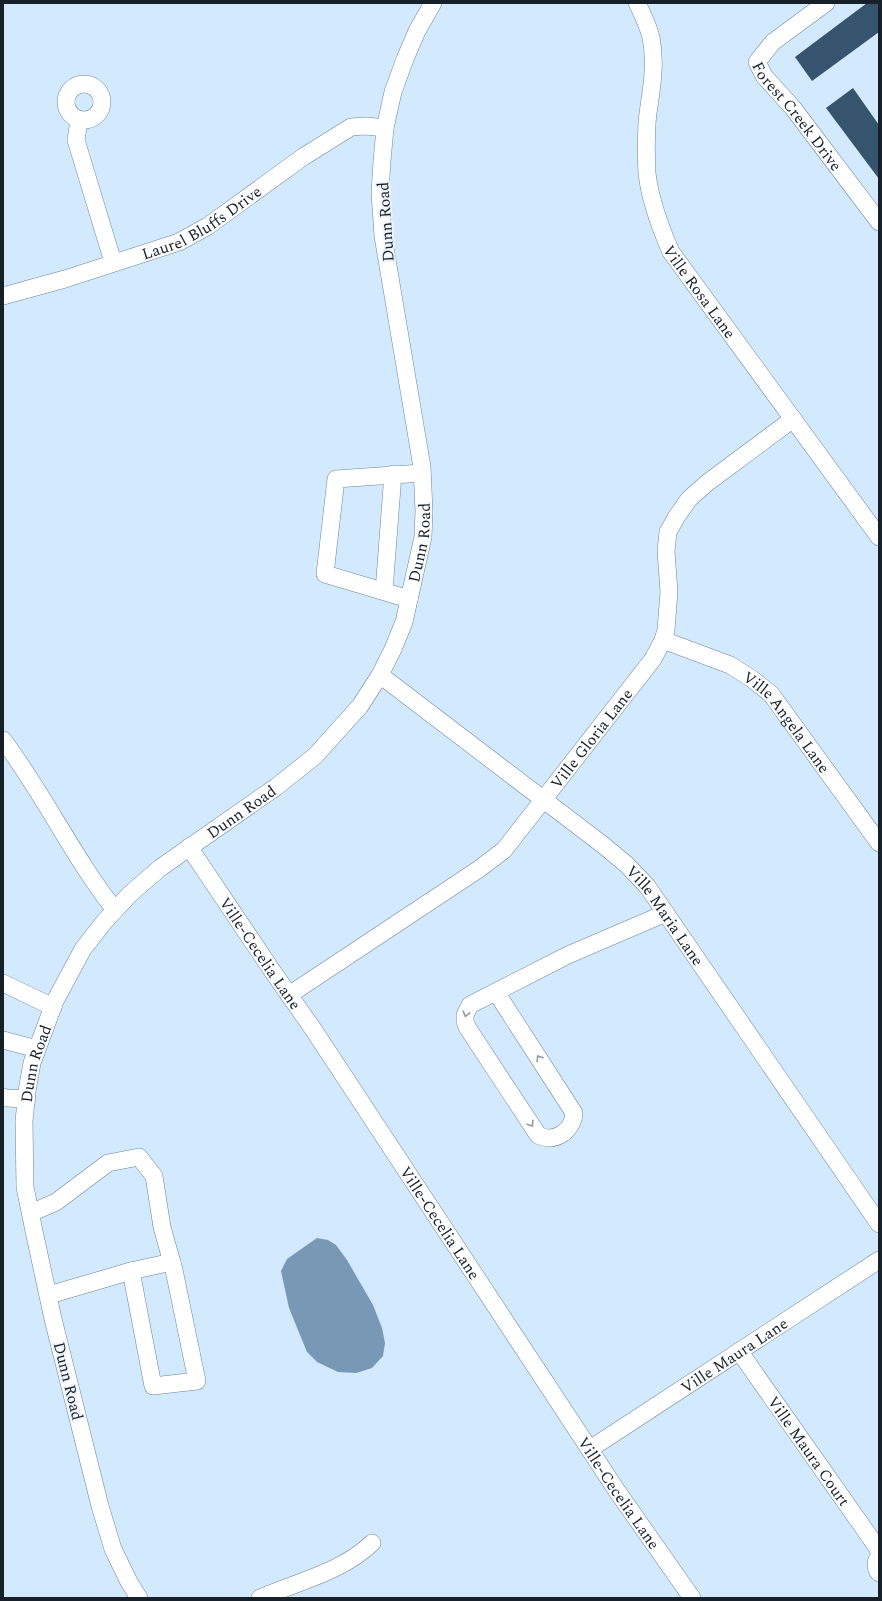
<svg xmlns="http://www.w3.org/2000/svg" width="882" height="1601" font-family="Spectral,serif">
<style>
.water{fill:#7898b5}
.building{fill:#36546e}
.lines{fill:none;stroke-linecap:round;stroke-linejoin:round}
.minor-casing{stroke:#6b859d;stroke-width:18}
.minor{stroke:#fff;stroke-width:17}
.oneway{stroke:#969b9f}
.labels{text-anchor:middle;stroke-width:4;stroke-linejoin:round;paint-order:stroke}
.street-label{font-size:16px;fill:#152029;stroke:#eef4f9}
</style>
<rect width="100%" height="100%" fill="#d2e9fe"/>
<polygon class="water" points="317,1238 328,1240 336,1245 347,1260 373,1305 382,1328 385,1343 383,1356 372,1368 356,1373 338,1372 317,1362 307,1352 289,1308 281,1271 287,1259"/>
<g class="building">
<polygon points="867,3 879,3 879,32 812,81 795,57"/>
<polygon points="853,88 879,125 879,179 826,108"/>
</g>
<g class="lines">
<defs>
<g id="minor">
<path id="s1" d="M637 3C642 13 648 26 651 37 656 63 652 87 648 113 646 129 646 157 647 173 650 201 660 227 671 252L879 537"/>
<path id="s2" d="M826 3 773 42 757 62 764 76 793 108 879 222"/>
<circle cx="84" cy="102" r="18"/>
<polyline points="79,120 76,140 113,262"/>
<path id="s3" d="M3 296 65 279 179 242 208 226 303 157 351 127 366 126 385 128"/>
<polyline points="384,591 393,474"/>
<polyline points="409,599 325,574 336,479 422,473"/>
<path id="s4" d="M663 640 730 665 752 679 771 694 879 843"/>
<path id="s5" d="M380 675 603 845 626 864 647 886 879 1224"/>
<path d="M3 740C44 794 73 857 115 910"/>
<path id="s6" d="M189 847 273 972 313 1029 617 1491 692 1598"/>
<polyline points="3,983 53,1007"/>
<path d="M496 992 574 1113C573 1131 554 1144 538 1135L467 1027 465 1021V1015L470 1005 568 955 666 913"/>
<path id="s7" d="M289 995 479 869 504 850 653 659 663 640 666 630 669 592 666 551 668 532 677 516 689 499 707 483 793 419"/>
<polyline points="3,1040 37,1049"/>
<polyline points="3,1097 6,1098 27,1099"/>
<polyline points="31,1213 56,1202 108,1163 139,1157 154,1176 162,1227 174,1270 197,1381 153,1386 131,1271 49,1295"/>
<polyline points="131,1271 172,1262"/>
<path id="s8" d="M739 1351 879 1550"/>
<path id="s9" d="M590 1449 879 1260"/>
<path d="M879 1556C875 1562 875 1568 879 1573"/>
<path id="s10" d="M139 1598 129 1582 113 1549 100 1506 53 1319 34 1231 25 1187 24 1121 27 1091 32 1063 55 1001 83 949 104 922 130 894 160 868 276 787 315 756 360 706 380 675 393 649 404 622 423 537 424 511 422 467 383 236 380 193 382 161 385 128 393 92 405 59 417 31 433 3"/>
<path d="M260 1598C297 1582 342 1572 372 1543"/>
</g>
</defs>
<use href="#minor" class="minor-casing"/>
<use href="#minor" class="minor"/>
</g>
<defs><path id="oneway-chevron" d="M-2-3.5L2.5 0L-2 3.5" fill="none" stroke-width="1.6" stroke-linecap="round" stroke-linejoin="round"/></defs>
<g class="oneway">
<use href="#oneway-chevron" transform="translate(466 1014) rotate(105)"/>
<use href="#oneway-chevron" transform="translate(539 1058) rotate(-123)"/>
<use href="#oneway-chevron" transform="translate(531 1124) rotate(57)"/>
</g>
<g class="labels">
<g class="street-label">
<text dy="6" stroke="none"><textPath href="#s2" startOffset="159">Forest Creek Drive</textPath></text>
<text dy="6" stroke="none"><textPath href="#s3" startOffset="213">Laurel Bluffs Drive</textPath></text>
<text transform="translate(385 222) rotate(-94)" y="6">Dunn Road</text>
<text dy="6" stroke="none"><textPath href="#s1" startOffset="305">Ville Rosa Lane</textPath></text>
<text dy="6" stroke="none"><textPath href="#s10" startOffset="1225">Dunn Road</textPath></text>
<text dy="6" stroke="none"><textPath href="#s4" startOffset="153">Ville Angela Lane</textPath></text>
<text dy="6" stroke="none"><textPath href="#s7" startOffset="401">Ville Gloria Lane</textPath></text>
<text dy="6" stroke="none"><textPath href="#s10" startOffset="889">Dunn Road</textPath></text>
<text dy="6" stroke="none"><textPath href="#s5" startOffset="375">Ville Maria Lane</textPath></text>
<text dy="6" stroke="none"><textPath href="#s6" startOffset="128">Ville-Cecelia Lane</textPath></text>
<text dy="6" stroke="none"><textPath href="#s10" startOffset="553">Dunn Road</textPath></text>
<text dy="6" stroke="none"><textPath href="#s6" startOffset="452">Ville-Cecelia Lane</textPath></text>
<text dy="6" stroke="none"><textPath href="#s9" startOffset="172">Ville Maura Lane</textPath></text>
<text transform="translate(69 1381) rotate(76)" y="6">Dunn Road</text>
<text dy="6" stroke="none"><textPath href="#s8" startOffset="122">Ville Maura Court</textPath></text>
<text dy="6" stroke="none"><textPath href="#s6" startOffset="776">Ville-Cecelia Lane</textPath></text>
</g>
</g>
<rect width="882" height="1601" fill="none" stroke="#152029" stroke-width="8"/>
</svg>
